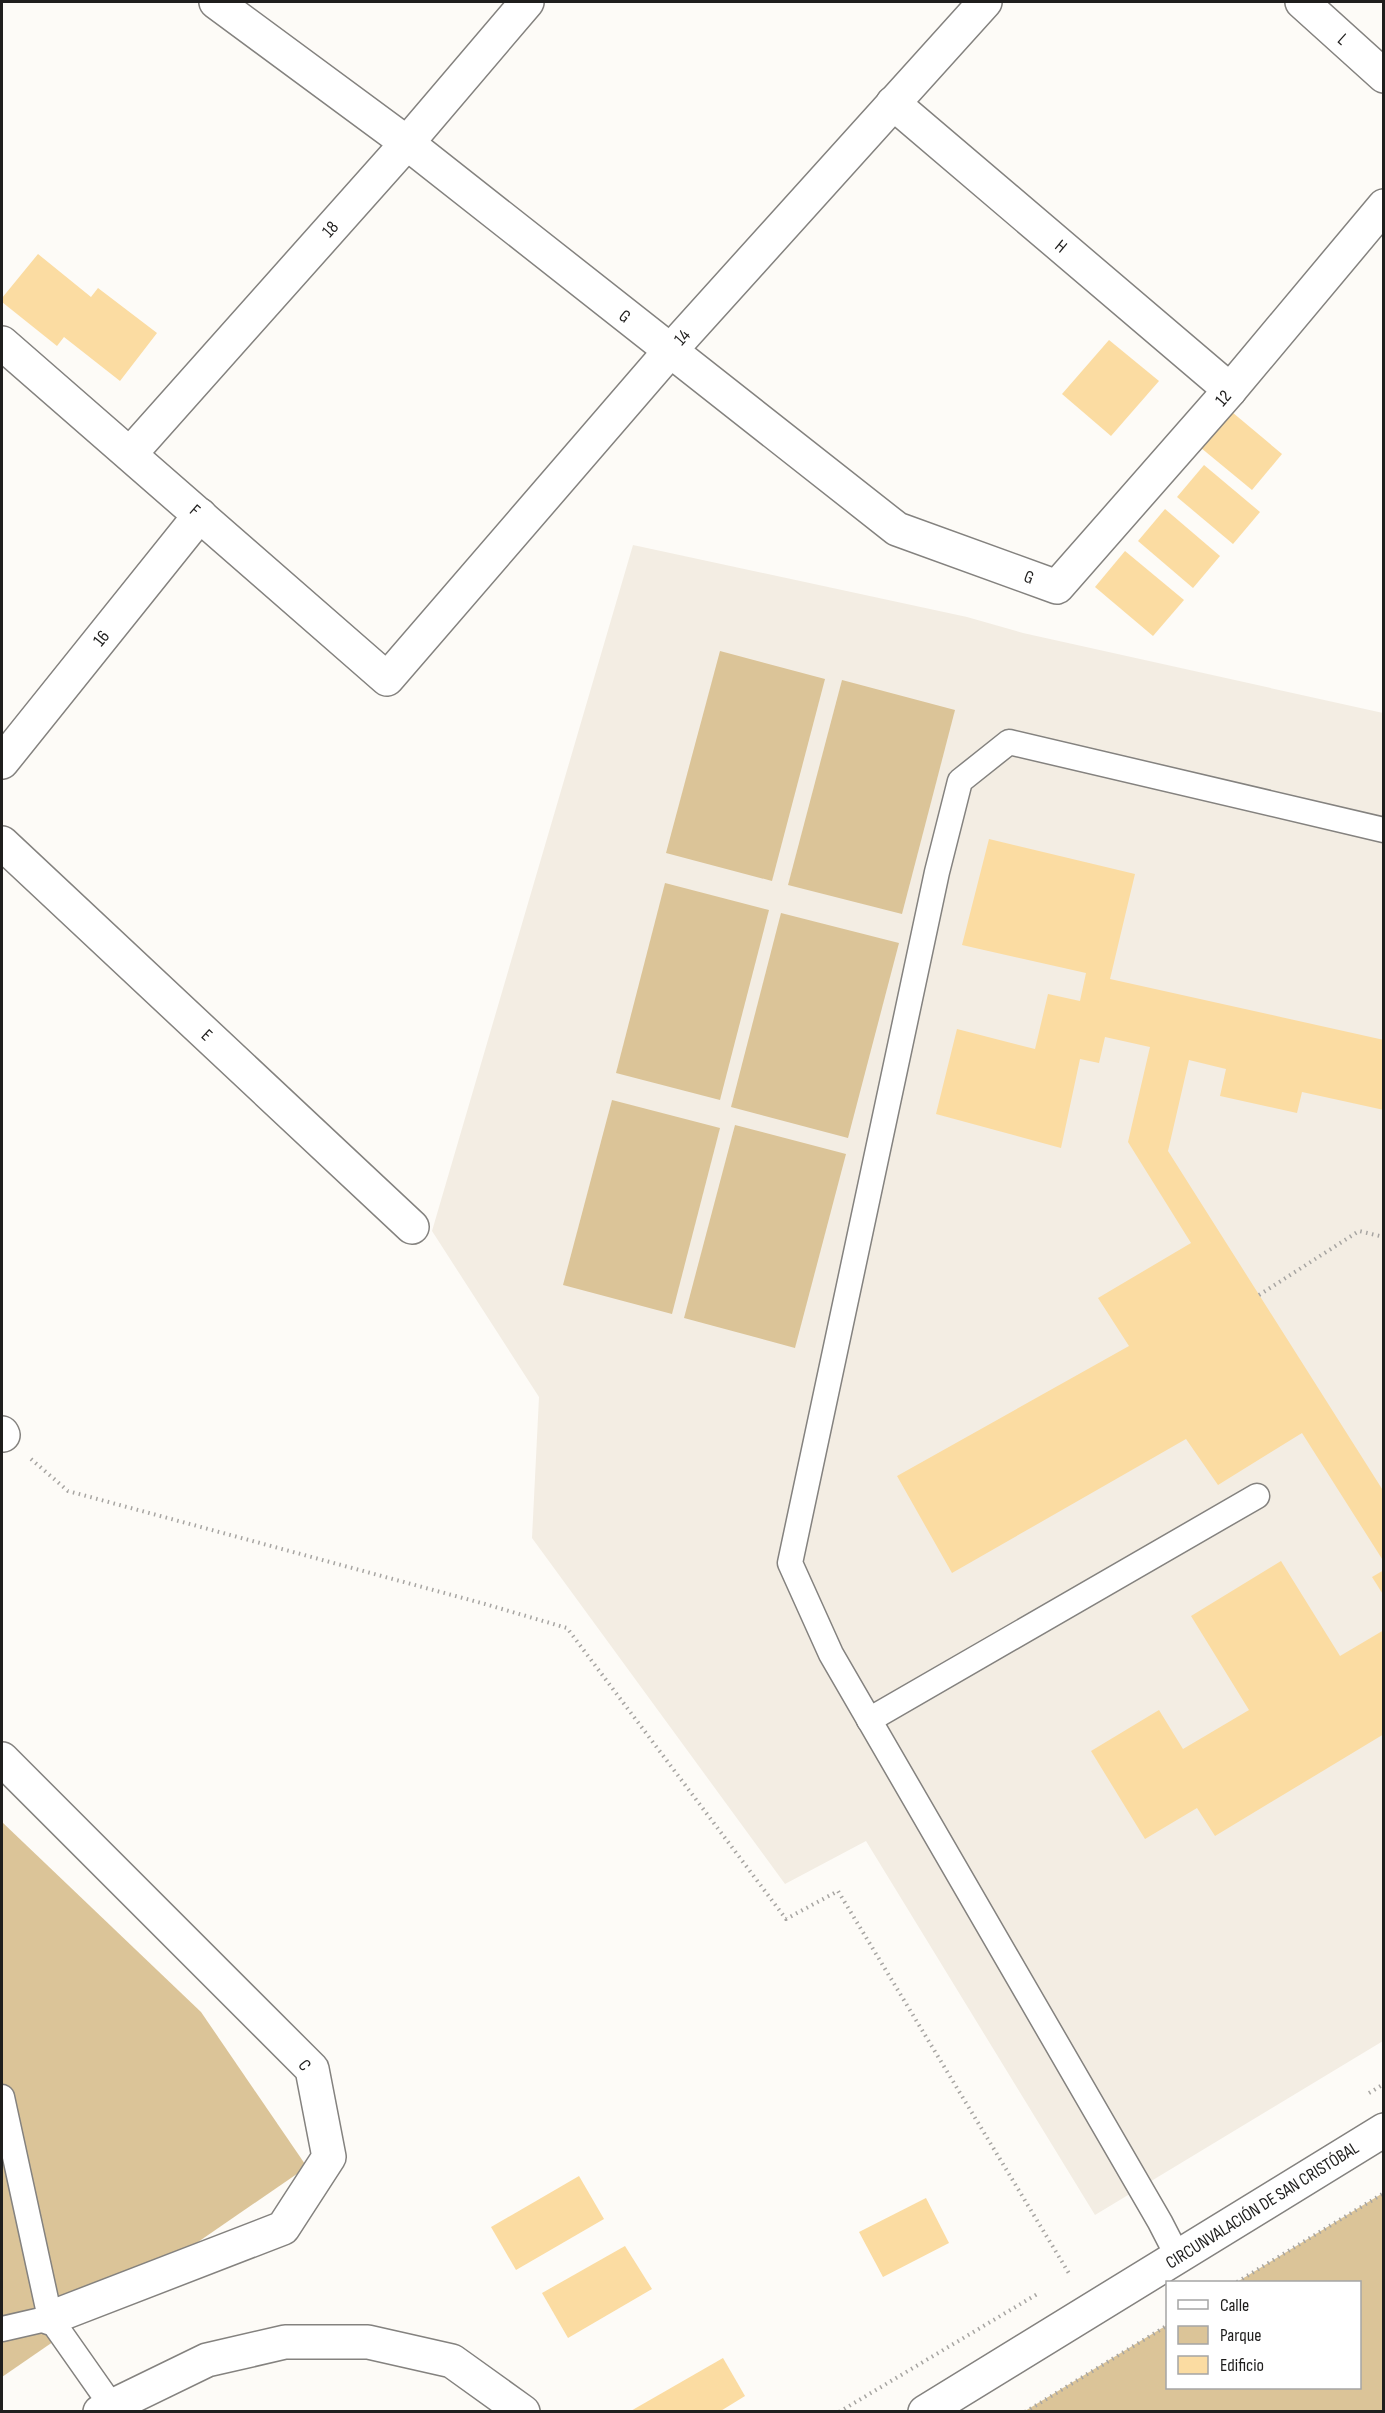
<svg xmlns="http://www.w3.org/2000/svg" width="1385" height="2413" font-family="'Sofia Sans Condensed',sans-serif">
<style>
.built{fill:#f3ede3}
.green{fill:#dbc498}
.building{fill:#fbdca2}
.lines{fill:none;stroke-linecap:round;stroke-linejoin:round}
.service-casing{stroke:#84827f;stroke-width:27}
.minor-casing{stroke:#84827f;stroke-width:36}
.secondary-casing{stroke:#84827f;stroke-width:36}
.path{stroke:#a7a5a2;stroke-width:4;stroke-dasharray:1.5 4.5;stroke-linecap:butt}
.service{stroke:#fff;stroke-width:24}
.minor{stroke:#fff;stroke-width:33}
.secondary{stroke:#fff;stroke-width:33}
.labels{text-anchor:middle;stroke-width:5;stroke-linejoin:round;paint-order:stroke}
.street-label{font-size:18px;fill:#1f1e1d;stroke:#fff}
</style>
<rect width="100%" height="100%" fill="#fdfbf7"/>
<polygon class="built" points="633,545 967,617 1023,633 1383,713 1383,2041 1095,2215 866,1841 785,1884 532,1538 539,1397 432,1231"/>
<g class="green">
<polygon points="720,651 825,679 772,881 666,853"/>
<polygon points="842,680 955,710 902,914 788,885"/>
<polygon points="665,883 769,910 720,1100 616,1073"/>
<polygon points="781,913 899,943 848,1138 731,1107"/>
<polygon points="612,1100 720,1128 672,1314 563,1285"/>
<polygon points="735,1125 846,1154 795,1348 684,1318"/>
<polygon points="2,1822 201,2012 307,2167 2,2377"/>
<polygon points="1383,2193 1383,2411 1025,2411 1167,2325 1168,2388 1360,2388 1360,2282 1237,2282"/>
</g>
<g class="building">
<polygon points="38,254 91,297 98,288 157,333 120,381 64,337 57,346 2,302 2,298"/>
<polygon points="1109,340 1159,381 1111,436 1062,394"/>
<polygon points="1226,407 1282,454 1252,490 1195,443"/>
<polygon points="1204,465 1260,512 1233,544 1177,497"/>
<polygon points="1165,509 1220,556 1193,588 1138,541"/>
<polygon points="1125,551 1184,600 1153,636 1095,587"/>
<polygon points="989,839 1135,874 1110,979 1384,1040 1384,1110 1302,1092 1297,1113 1220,1096 1226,1069 1189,1060 1168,1151 1384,1492 1384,1562 1302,1433 1218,1485 1186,1439 952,1573 897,1476 1129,1346 1098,1298 1191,1243 1128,1142 1150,1047 1105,1037 1099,1063 1080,1059 1061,1148 936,1114 957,1029 1035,1049 1048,994 1080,1001 1086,973 962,945"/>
<polygon points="1281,1561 1340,1656 1384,1630 1384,1734 1215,1836 1197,1808 1145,1839 1091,1751 1159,1710 1183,1749 1249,1710 1191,1616"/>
<polygon points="1384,1570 1384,1596 1372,1577"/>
<polygon points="579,2176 604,2219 516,2270 491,2227"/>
<polygon points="926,2198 949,2243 883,2277 859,2232"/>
<polygon points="625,2246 652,2289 568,2338 542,2293"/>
<polygon points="723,2358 745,2396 719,2412 629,2412"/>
</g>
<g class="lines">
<defs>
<g id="service">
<polyline points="869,1720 1257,1496"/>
<polyline points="2,2097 50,2318 2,2329"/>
<polyline points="1178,2257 1160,2222 831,1654 790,1563 937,872 960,781 1009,742 1384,830"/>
<polyline points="50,2318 116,2412"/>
</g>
<g id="minor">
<polyline points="216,2 407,143 897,529 1057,587 1230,390 1384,206"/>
<polyline points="1302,2 1384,76"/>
<polyline points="893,103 1230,390"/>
<polyline points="2,343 387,679 670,351 985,2"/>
<polyline points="130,454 407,143 527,2"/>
<polyline points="2,762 200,515"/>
<polyline points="2,843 412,1227"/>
<polyline points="2,1433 3,1435"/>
<polyline points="2,1759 312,2069 329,2157 283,2228 50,2318"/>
</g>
<g id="secondary">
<polyline points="100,2412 207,2360 285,2342 368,2342 452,2361 523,2412"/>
<polyline points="925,2412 1384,2130"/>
</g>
</defs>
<use href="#service" class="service-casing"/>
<use href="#minor" class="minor-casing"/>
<use href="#secondary" class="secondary-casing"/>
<g class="path">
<polyline points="1259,1295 1359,1231 1384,1237"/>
<polyline points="31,1459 68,1491 485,1604 567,1628 786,1919 838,1891 1070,2275"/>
<polyline points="1369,2093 1384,2084"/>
<polyline points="1237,2282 1384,2193"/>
<polyline points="839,2412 1039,2293"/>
<polyline points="1025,2412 1168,2325"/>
</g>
<use href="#service" class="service"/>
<use href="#minor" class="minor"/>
<use href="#secondary" class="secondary"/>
</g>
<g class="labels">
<g class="street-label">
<text transform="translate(1343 39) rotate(42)" y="6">L</text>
<text transform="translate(330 229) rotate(-48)" y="6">18</text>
<text transform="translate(1061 246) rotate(40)" y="6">H</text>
<text transform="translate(625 316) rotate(38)" y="6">G</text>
<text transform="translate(682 337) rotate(-48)" y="6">14</text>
<text transform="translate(1223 398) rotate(-49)" y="6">12</text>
<text transform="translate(195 510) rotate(41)" y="6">F</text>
<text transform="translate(1029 577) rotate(20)" y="6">G</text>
<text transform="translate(101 638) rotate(-51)" y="6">16</text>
<text transform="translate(207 1035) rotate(43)" y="6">E</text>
<text transform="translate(305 2065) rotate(52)" y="6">C</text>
<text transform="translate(1262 2205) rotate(-32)" y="6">CIRCUNVALACIÓN DE SAN CRISTÓBAL</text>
</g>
</g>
<rect width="1385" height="2413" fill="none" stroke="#1f1e1d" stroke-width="6"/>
<rect x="1166" y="2281" width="195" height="108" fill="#ffffff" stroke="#a5a5a5" stroke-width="1.5"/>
<rect x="1178" y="2300" width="30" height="9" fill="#ffffff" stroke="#a5a5a5" stroke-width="1.5"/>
<text x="1220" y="2311" font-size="18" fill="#1f1e1d">Calle</text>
<rect x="1178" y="2326" width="30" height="18" fill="#dbc498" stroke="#a5a5a5" stroke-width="1.5"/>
<text x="1220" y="2341" font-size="18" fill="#1f1e1d">Parque</text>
<rect x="1178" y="2356" width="30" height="18" fill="#fbdca2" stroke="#a5a5a5" stroke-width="1.5"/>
<text x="1220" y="2371" font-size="18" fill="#1f1e1d">Edificio</text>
</svg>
